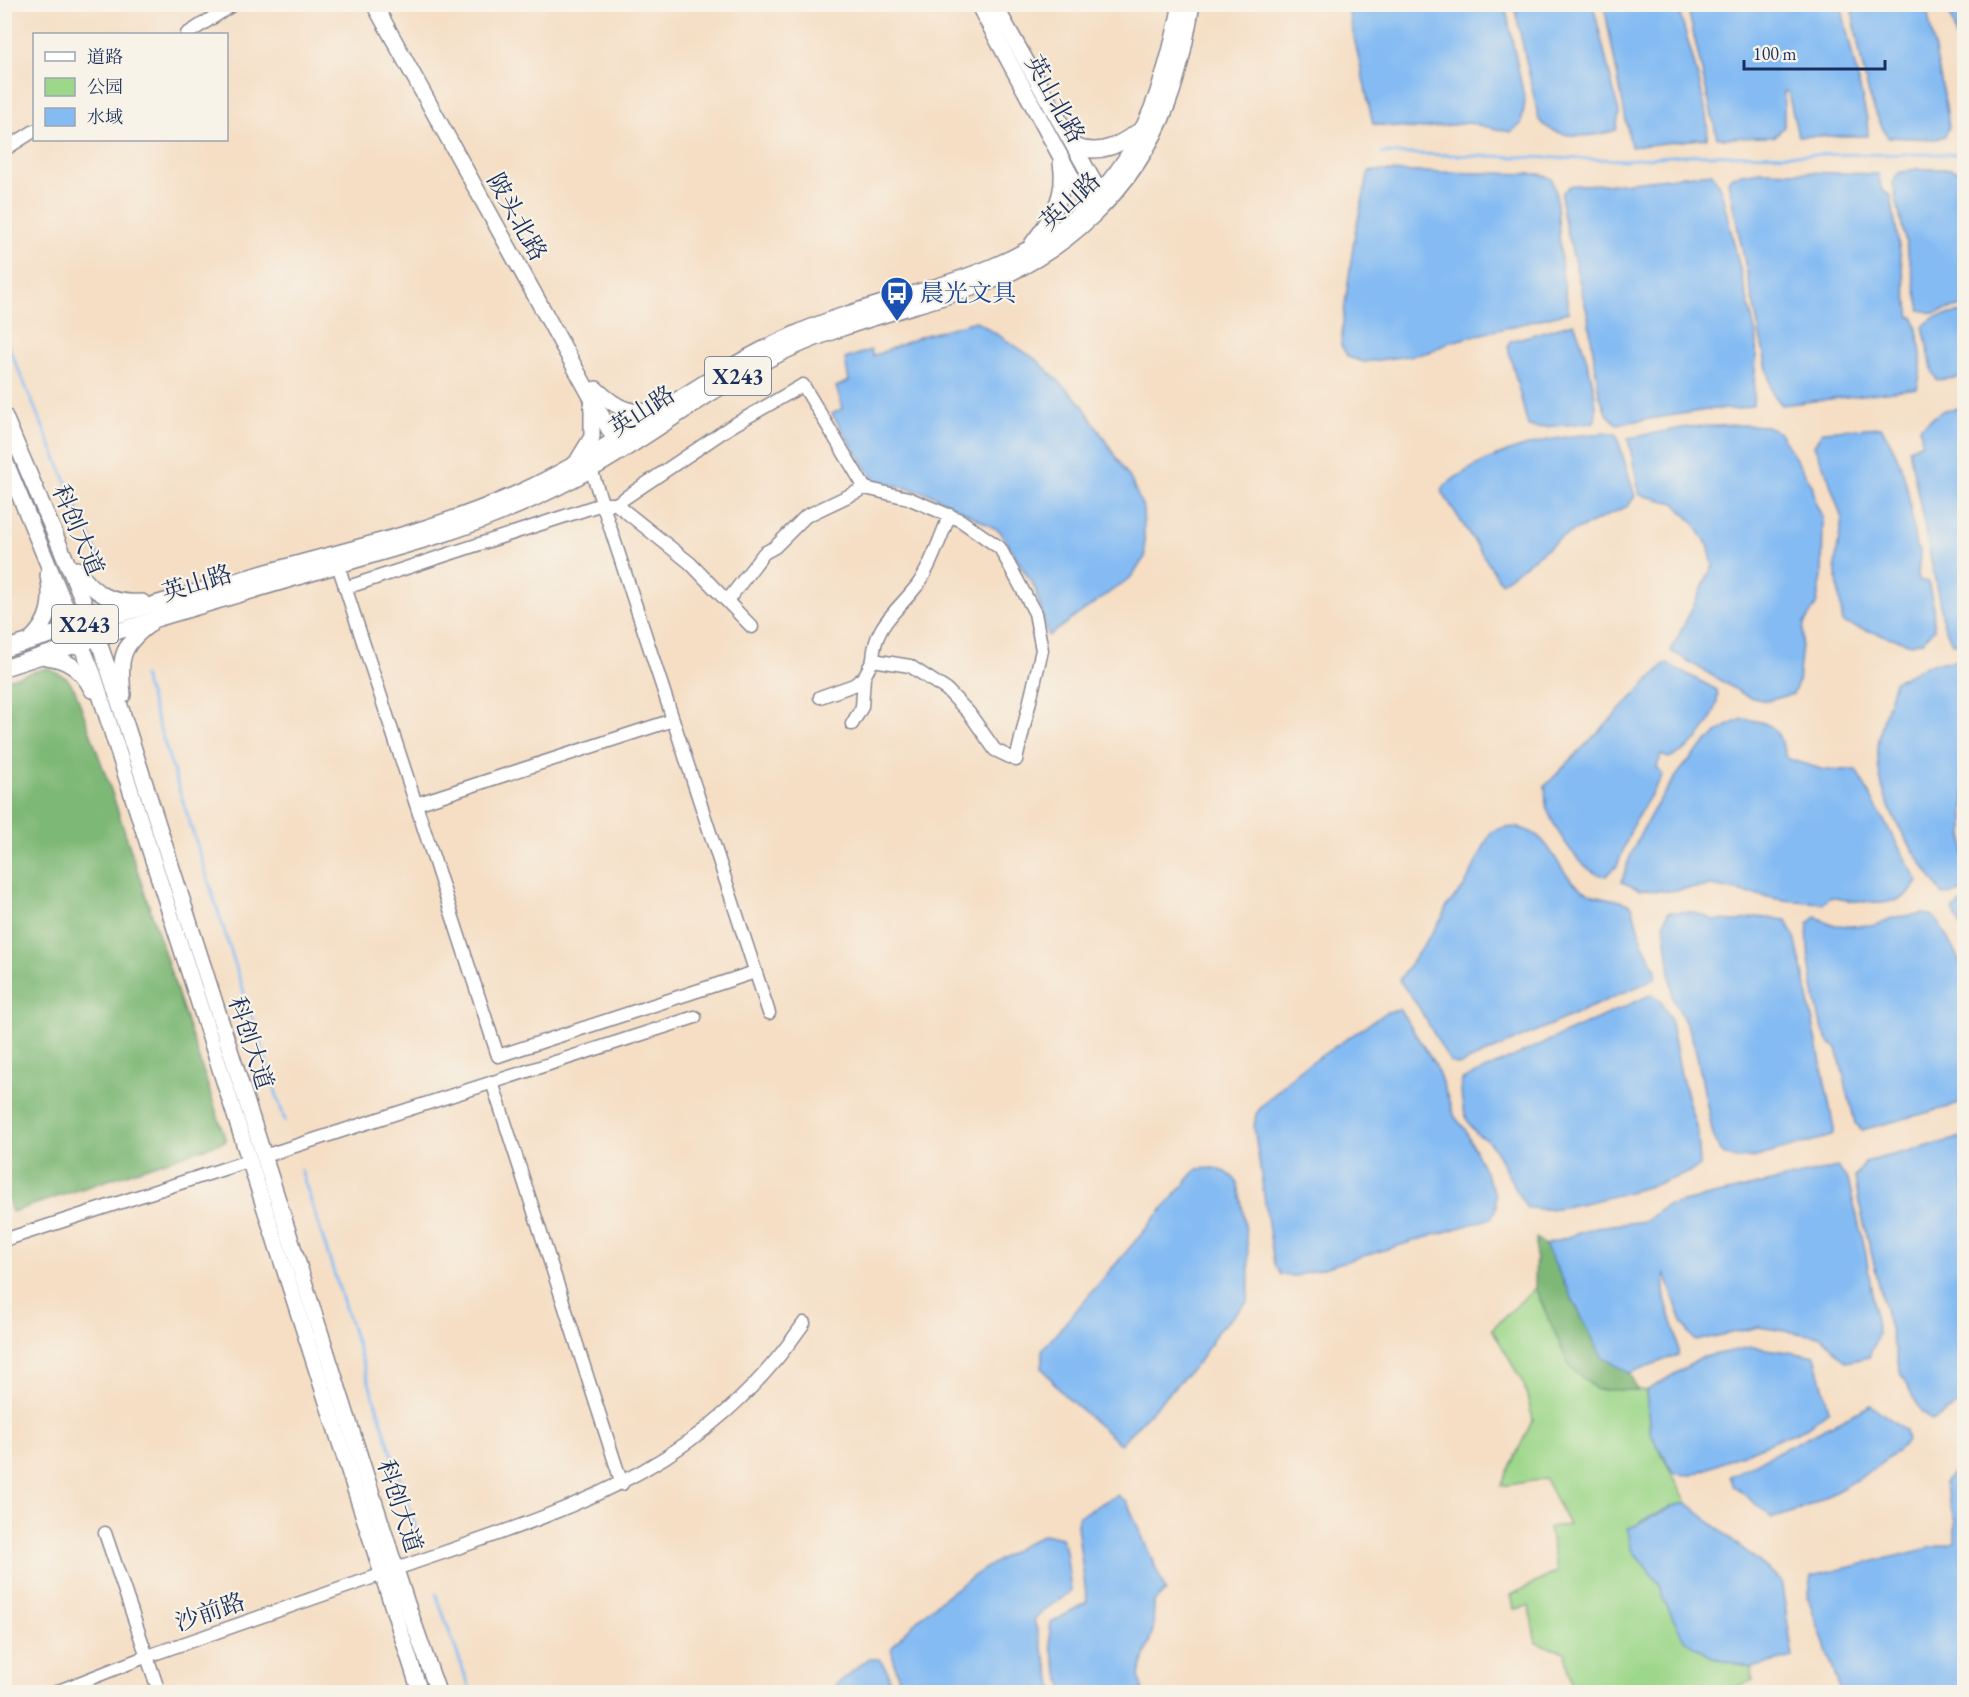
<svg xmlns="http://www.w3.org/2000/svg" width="1969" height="1697" font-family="'EB Garamond','Noto Serif SC',serif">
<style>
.green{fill:#9dd78a;stroke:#5c8374;stroke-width:1.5}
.forest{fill:#7eb876;stroke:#4c746a;stroke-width:1.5}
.water{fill:#84bbf3;stroke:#5075a8;stroke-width:1.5}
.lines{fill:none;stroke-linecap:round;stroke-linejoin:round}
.stream{stroke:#84bbf3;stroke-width:3}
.minor-casing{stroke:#888691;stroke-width:15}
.major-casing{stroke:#888691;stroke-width:18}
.minor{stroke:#fff;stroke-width:12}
.major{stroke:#fff;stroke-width:15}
.labels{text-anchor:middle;stroke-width:4.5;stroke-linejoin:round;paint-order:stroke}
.shield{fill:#f7f3e8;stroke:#5d6a87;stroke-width:1.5}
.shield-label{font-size:22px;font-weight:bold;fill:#1b2f5e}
.street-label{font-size:24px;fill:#1b2f5e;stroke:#f7f3e8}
.transit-label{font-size:24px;fill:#164399;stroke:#f7f3e8;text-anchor:start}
</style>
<rect width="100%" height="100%" fill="#f7f3e8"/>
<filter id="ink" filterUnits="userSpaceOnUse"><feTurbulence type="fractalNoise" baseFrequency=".0167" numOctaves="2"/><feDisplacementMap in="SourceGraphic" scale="12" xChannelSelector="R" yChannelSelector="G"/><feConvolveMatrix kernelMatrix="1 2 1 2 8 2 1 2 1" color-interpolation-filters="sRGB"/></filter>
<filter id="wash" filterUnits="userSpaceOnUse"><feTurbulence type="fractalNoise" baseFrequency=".008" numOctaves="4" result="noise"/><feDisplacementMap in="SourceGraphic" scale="24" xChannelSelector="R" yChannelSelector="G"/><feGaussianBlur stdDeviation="1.35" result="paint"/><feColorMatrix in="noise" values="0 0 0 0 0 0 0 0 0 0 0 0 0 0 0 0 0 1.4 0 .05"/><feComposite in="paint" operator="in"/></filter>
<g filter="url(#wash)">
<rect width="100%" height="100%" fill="#f5dec4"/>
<polygon class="green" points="1535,1288 1570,1367 1597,1390 1626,1388 1646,1391 1650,1432 1687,1503 1676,1505 1641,1521 1631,1548 1661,1586 1662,1596 1710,1656 1751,1668 1753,1680 1725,1692 1573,1692 1565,1652 1536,1643 1529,1606 1514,1609 1511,1595 1557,1572 1549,1528 1569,1525 1545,1479 1501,1486 1533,1419 1524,1385 1492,1329"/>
<g class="forest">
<polygon points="47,668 67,678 75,690 112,793 226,1141 12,1212 4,1188 5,680"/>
<polygon points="1536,1238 1545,1245 1602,1357 1629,1373 1638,1390 1597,1390 1570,1367 1535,1288"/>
</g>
<g class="water">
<polygon points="1347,5 1505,5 1525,102 1521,124 1511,132 1469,123 1414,129 1373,124"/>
<path d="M1514 5H1593L1619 113 1616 130C1593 138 1556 140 1539 120Z"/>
<path d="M1604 5H1677C1685 31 1712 116 1707 138L1631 147Z"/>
<polygon points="1687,5 1841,5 1867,119 1868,136 1798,136 1788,92 1784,91 1784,127 1774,137 1717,138"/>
<path d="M1851 5H1926L1946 106 1949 127 1945 136 1936 139 1888 137C1864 101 1860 47 1851 5Z"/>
<path d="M1948 5H1964V74C1961 50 1953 29 1948 5Z"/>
<polygon points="1916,169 1950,169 1962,172 1964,178 1964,306 1933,313 1920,310 1893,183 1898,173"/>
<polygon points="1369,171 1540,174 1552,179 1556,193 1562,273 1569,312 1450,342 1429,352 1409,356 1364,362 1348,357 1341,345 1344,312 1355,233"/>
<path d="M1760 171 1878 174 1882 190 1891 196 1910 317H1914C1920 343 1925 362 1917 388L1782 405 1772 393 1728 181 1732 176Z"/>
<polygon points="1712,173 1721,190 1757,339 1753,405 1739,409 1713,409 1617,424 1606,413 1599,393 1588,316 1562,211 1562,193 1570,186 1577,185 1612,184"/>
<polygon points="1964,312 1964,377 1937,380 1933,373 1923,326 1935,317"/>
<polygon points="976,321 1037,360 1081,403 1131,480 1143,508 1145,557 1131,577 1048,636 1035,588 1000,531 931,494 874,480 832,414 843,408 836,387 849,381 845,359 871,350 873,356 922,336"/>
<path d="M1574 323C1582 342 1602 403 1594 422L1536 428 1528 426 1508 347 1510 341Z"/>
<polygon points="1964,407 1964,645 1952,643 1944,625 1909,449 1922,443 1920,427 1944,410"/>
<polygon points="1741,425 1767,426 1780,433 1812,485 1817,507 1823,517 1822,577 1816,605 1804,624 1798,683 1793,694 1767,701 1748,697 1671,651 1713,566 1709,547 1695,525 1675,503 1640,495 1628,438 1688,427"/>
<path d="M1881 427C1909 469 1909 499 1916 548L1920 549C1921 561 1916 569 1919 580L1928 582 1933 603 1934 629 1923 641 1911 644 1843 623 1835 565 1842 519 1827 474 1814 445 1823 431Z"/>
<path d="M1616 433 1635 496 1628 506 1562 537 1501 583 1442 492 1445 485C1495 448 1555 434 1616 433Z"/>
<path d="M1964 660V890L1955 894 1943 895C1914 851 1875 804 1878 749 1879 727 1889 703 1895 681L1932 663Z"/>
<path d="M1666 663 1717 690C1721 716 1693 751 1668 758L1661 755 1657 768 1663 775 1634 822 1617 866 1606 876C1582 875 1556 831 1547 809 1545 803 1546 793 1545 786Z"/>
<path d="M1743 719C1775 722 1778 729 1786 758L1824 770H1856L1918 882C1914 888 1909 895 1902 898 1886 906 1848 901 1831 897L1823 903 1783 900 1712 886 1667 891 1640 890 1622 882C1633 833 1693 734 1743 719Z"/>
<path d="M1505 827C1554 827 1548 863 1580 888 1598 901 1618 896 1632 906L1642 942 1656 970 1655 979 1459 1065 1450 1062 1418 1006 1399 980 1441 920 1447 906 1464 887 1491 832Z"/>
<polygon points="1964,901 1964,933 1953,910"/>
<polygon points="1668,912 1693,912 1714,920 1738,921 1756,917 1786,920 1795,938 1803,972 1834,1129 1832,1136 1752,1158 1735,1159 1721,1153 1713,1135 1696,1051 1690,1032 1673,998 1664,923"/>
<path d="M1923 914 1933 916 1939 923 1964 969V1103L1862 1130 1855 1123 1837 1048C1834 1046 1831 1045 1829 1042 1817 1028 1805 943 1808 924L1816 917 1834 925 1850 926 1875 925 1895 917Z"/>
<path d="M1652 994 1660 1000 1670 1018 1681 1075 1698 1134 1700 1165C1687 1180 1569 1209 1546 1209 1540 1209 1533 1208 1527 1208 1512 1188 1504 1160 1489 1142 1486 1138 1481 1137 1477 1134 1464 1121 1459 1098 1462 1080Z"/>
<polygon points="1400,1010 1436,1066 1455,1117 1465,1129 1495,1194 1496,1207 1492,1218 1296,1276 1281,1275 1274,1264 1254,1127 1256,1114 1261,1107 1297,1072 1387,1012"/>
<polygon points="1964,1137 1964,1401 1932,1421 1921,1411 1901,1374 1859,1203 1855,1177 1865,1162"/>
<path d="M1837 1167 1848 1180 1865 1249 1878 1334 1869 1357 1846 1362 1822 1337 1759 1327 1695 1341 1682 1322 1665 1274C1658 1300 1680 1328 1678 1355L1629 1373 1602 1357 1545 1245 1596 1227 1645 1221 1666 1206Z"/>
<path d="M1214 1168 1226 1172 1237 1181C1246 1221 1251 1261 1248 1301L1217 1332 1201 1359 1120 1444 1063 1394 1042 1368V1350L1197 1169Z"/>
<polygon points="1752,1347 1815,1356 1829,1410 1806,1428 1692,1475 1674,1474 1650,1432 1646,1391 1703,1357"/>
<path d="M1871 1405 1905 1430 1907 1441C1880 1470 1811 1509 1773 1518L1734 1486 1730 1476Z"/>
<polygon points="1964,1460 1964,1692 1841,1692 1808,1598 1812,1576 1955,1542 1955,1522 1944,1483"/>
<path d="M1117 1495 1127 1502 1166 1591 1154 1601 1153 1630 1139 1675 1143 1692H1065C1058 1670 1046 1646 1051 1623L1087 1602 1077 1525 1079 1516Z"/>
<polygon points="1687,1503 1781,1580 1793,1657 1751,1668 1710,1656 1684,1640 1662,1596 1661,1586 1631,1548 1628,1529 1676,1505"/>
<path d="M1044 1534 1061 1538 1066 1551 1071 1591C1059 1602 1044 1607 1034 1620L1055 1692H902L891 1649C925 1604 994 1560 1044 1534Z"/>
<polygon points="868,1659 879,1659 888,1672 892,1692 827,1692"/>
</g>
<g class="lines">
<g class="stream">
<polyline points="1382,153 1625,160 1682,155 1964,154"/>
<polyline points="4,336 101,563"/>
<polyline points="143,676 285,1121"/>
<polyline points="301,1170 418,1535"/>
<polyline points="436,1594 471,1692"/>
</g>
</g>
</g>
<g filter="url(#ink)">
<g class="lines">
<defs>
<g id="minor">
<polyline points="187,34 234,4"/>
<polyline points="4,150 34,131"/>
<polyline points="591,469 769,1013"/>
<polyline points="616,504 730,427 803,385 865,488"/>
<polyline points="338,565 498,1056 755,972"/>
<polyline points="345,588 602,504 616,504 690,563 752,627"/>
<polyline points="728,600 764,553 775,547 806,516 865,488 908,498 960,520 1000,548 1035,613 1042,650 1016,760 995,750 969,713 947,690 910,666 873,660 864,677 862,707 852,724"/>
<path d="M873 660C874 624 899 610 919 583 932 564 940 537 950 515"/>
<polyline points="820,697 854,685 864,677"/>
<polyline points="416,804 673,720"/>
<polyline points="492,1082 622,1484"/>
<polyline points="264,1156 695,1017"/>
<polyline points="4,1240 248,1161"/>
<polyline points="105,1533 159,1692"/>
<path d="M396 1569C562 1511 698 1476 804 1323"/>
<polyline points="56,1692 145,1657 380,1575"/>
</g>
<g id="major">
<polyline points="374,4 621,451"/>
<polyline points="978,4 1091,213"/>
<polyline points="994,4 1104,200"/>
<path d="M1074 146C1101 157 1120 144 1142 129"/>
<path d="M1032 244C1052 218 1067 196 1061 163"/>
<path d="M596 389C617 409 633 417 661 408"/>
<polyline points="4,415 88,612 108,668 407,1604 438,1692"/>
<polyline points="4,458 93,673 420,1692"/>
<polyline points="578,460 592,437 592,405"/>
<path d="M77 569C93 594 112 604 142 602"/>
<path d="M30 640C50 622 53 601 48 575"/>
<path d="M4 649C97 621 189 593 282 568 362 546 443 527 518 493 615 450 696 378 793 335 887 292 997 286 1077 215 1143 157 1164 87 1181 4"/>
<path d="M46 657C68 659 83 671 92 690"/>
<path d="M4 668 159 618 447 533C499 515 549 494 597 466 656 432 709 390 769 359 834 325 905 310 975 287 1061 259 1136 189 1168 103 1180 71 1186 38 1192 4"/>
<path d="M123 695C120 660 119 647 149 625"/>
</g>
</defs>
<use href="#minor" class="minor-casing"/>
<use href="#major" class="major-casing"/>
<use href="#minor" class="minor"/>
<use href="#major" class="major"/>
</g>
</g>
<defs>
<symbol id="bus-pin" viewBox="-11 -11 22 30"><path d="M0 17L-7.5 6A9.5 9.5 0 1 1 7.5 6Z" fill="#1a4fb4" stroke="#f7f3e8"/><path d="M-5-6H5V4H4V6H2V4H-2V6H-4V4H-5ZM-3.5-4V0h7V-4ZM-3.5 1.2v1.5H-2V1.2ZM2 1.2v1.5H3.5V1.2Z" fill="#fff"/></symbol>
</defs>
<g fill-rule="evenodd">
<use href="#bus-pin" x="878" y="274" width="38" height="52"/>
</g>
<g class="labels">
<g class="shield">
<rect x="705" y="357" width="66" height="38" rx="4.5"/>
<rect x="52" y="605" width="66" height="38" rx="4.5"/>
</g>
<g class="shield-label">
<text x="738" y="384">X243</text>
<text x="85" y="632">X243</text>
</g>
<g class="street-label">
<text transform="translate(1055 99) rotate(61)" y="8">英山北路</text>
<text transform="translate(1070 201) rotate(-43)" y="8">英山路</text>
<text transform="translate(517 217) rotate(61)" y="8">陂头北路</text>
<text transform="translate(642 411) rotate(-33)" y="8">英山路</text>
<text transform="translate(78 530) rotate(67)" y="8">科创大道</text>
<text transform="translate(197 583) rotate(-17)" y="8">英山路</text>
<text transform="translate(251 1043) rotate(72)" y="8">科创大道</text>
<text transform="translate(400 1506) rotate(72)" y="8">科创大道</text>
<text transform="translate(210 1612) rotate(-19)" y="8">沙前路</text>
</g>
<g class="transit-label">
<text x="920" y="301">晨光文具</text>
</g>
</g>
<rect width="1969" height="1697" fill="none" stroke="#f7f3e8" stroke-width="24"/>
<rect x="33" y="33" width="195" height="108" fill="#f7f3e8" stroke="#9fa5b1" stroke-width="1.5"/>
<rect x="45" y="52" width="30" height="9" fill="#ffffff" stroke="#9fa5b1" stroke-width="1.5"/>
<text x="87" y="63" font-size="18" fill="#1b2f5e">道路</text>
<rect x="45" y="78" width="30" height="18" fill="#9dd78a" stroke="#9fa5b1" stroke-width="1.5"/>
<text x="87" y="93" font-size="18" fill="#1b2f5e">公园</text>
<rect x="45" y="108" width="30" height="18" fill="#84bbf3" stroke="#9fa5b1" stroke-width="1.5"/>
<text x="87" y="123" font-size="18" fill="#1b2f5e">水域</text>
<path d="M1744 60v9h141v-9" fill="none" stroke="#1b2f5e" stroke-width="3"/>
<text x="1753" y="60" font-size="18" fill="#1b2f5e" stroke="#f7f3e8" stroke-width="4.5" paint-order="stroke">100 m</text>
</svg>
